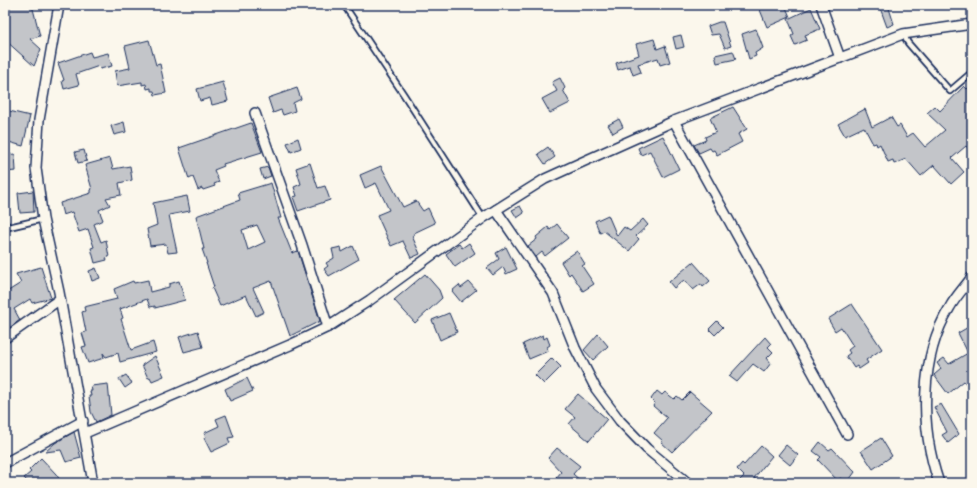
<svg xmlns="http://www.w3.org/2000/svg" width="977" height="488" font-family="'Architects Daughter',sans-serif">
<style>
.building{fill:#c3c5c9;stroke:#1b2f5e;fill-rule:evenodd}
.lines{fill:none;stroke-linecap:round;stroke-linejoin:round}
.lane-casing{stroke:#1b2f5e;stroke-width:8}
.street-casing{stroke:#1b2f5e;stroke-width:12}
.lane{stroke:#fbf7ec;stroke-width:4.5}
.street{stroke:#fbf7ec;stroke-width:9}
</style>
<rect width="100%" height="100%" fill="#fbf7ec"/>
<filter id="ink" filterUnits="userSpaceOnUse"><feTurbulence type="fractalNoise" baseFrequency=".025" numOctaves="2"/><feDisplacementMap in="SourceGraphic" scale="8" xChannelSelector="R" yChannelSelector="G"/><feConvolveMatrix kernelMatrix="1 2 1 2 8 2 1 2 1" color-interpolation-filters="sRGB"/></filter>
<g filter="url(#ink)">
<g class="building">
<polygon points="5,5 32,5 40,36 30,39 41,49 34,66 5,40"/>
<polygon points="758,5 785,5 790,17 767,27"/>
<polygon points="879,5 888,5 894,24 887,27"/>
<polygon points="811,8 820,29 805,35 807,40 795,45 791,36 794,34 788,19"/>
<polygon points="719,22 723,22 731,46 725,48 719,34 711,35 708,26"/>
<polygon points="756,29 763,48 755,53 756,56 749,59 742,34"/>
<polygon points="681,35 684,47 676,49 673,37"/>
<polygon points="654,39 657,49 665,46 670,62 660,65 658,58 638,64 641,72 633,75 630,66 618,70 616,63 639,55 636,44"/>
<polygon points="149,40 156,65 160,64 166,93 155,95 154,91 151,91 151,88 147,89 146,84 142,85 142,82 117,86 115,71 130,68 125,46"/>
<polygon points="733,51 736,59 717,63 715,55"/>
<polygon points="90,52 92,57 108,53 112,66 100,69 99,66 76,74 79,85 64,89 62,81 64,80 58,63"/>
<polygon points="560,78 565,88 563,90 570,103 550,113 542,99 557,91 552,82"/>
<polygon points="223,82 228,101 212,105 210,98 200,101 197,89"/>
<polygon points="972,85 972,153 966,146 952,158 964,172 951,184 934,165 921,176 906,159 894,164 893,160 888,162 880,144 877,146 876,143 873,144 864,127 845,136 838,124 865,109 872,127 891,117 897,127 900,125 907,137 913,133 925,147 945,130 927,113 935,106 940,111 964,86 967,89"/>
<polygon points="297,88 301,99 293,103 295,111 283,115 281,110 273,113 268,98"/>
<polygon points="733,107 747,129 738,134 742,142 717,155 714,150 712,151 710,148 699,153 694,145 706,140 705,137 716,132 710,118"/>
<polygon points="5,110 30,116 23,146 5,141"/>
<polygon points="619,119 623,127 613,133 608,125"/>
<polygon points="124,122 126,132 114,135 111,126"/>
<polygon points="251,123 262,152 223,164 224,166 214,170 219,182 214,184 215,186 203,190 202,188 198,190 193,177 189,179 179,148"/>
<polygon points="663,136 679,169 663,177 650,151 641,155 638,148"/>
<polygon points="298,138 301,148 291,152 287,143"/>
<polygon points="548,147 555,157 545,164 538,154"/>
<polygon points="84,150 87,161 78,163 75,152"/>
<polygon points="15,154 16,171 5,172 5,155"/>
<polygon points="110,158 113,169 130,166 132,180 119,183 121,195 106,198 110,205 99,210 103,220 94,224 101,242 106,240 109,257 106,258 107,260 95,263 91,248 94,247 88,229 79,232 72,212 63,215 60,203 91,193 91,190 92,189 85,165"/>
<polygon points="310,163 318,188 325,186 330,200 298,211 293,197 297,196 294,187 301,184 296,168"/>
<polygon points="381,166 403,207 416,201 423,211 428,208 435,223 414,233 414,235 412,236 420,254 411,258 403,241 391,246 377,215 389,210 376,183 365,188 360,175"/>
<polygon points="268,167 271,176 263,179 260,169"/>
<path d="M271 183 281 218H278L292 253 298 251 320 321 290 336 271 281 253 288 264 312 256 316 246 295 220 306 212 288 214 287 206 263H207L202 249H204L196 216 240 200 238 193ZM257 225 265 242 248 250 242 230Z"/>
<polygon points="33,191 34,212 20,213 18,193"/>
<polygon points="187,196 190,211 169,215 177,252 168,253 166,244 150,246 147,229 157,225 153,203"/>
<polygon points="520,206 524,213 517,218 512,210"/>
<polygon points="608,215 617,236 624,227 630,231 643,219 648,225 636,236 639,239 629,251 604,231 600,233 595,221"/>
<polygon points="557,224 568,238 545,256 542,252 536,257 528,246 537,239 536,237 548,227 550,230"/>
<polygon points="469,243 475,253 455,267 446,254 459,244 462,248"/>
<polygon points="353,246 359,259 329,276 324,269 328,266 326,263 334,258 332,249 341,247 342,252"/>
<polygon points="506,247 517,269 506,274 503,267 493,275 487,268 499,259 496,253"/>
<polygon points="577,251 585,264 582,266 594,284 583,291 571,273 569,275 561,262"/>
<polygon points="693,262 710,281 703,287 701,284 693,290 684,280 674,288 669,282"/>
<polygon points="41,267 51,298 32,303 30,299 14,309 20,320 5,331 5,293 21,283 16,274"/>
<polygon points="96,268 100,278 92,281 89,271"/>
<polygon points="425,274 439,290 442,298 415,323 394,300"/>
<polygon points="148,280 150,292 169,287 169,284 179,281 185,300 155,308 155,306 150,307 147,299 120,309 123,318 121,319 131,350 153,342 156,352 120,362 118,353 106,357 103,353 104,358 88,363 82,347 86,346 82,333 86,332 82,312 85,311 84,307 117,299 114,289 133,281 134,283"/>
<polygon points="469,282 476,290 461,302 452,291 459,285 461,288"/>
<polygon points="852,304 882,349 866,360 868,363 859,369 857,366 854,368 846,356 850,353 848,350 853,346 841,327 835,331 828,319"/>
<polygon points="449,313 457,332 440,340 432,320"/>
<polygon points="717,321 723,327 715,335 709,329"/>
<polygon points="972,325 972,391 964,381 948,394 934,375 941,369 937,363 944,358 949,364 968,353 958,333"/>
<polygon points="198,331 203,347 184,352 179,337"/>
<polygon points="598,334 608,346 593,360 584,350"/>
<polygon points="543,335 544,339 547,337 550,345 547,347 548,351 529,359 523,344"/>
<polygon points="765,337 771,344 768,347 773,352 767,358 771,363 764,372 753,364 737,382 729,376"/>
<polygon points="155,356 164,376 152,381 150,377 148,378 142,365"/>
<polygon points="552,358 561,367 544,384 535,375"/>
<polygon points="126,375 132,383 125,388 119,379"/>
<polygon points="247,378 253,391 230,401 225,389"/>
<polygon points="108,384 111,415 96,422 91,412 89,396 91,396 90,391 92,391 91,386"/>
<polygon points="657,391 662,395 665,392 674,399 677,396 682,400 690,392 712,411 672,452 661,442 663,441 654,433 667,418 653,406 655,403 651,399"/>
<polygon points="578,394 607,419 589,441 569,424 575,417 565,409"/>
<polygon points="941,404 959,434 948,443 942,435 947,432 934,407"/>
<polygon points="226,415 234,437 228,438 230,443 211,452 204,438 206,437 204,433 219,426 216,419"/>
<polygon points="74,432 81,458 66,462 61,450 45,452 55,443"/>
<polygon points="881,438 892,456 873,469 861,451"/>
<polygon points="820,442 829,450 832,448 855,472 847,483 840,478 838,481 818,460 821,457 813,451"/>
<polygon points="786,445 798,455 790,465 778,455"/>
<polygon points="761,446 772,456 754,478 762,483 737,483 744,476 737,469 742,463 744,465"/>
<polygon points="557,448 580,466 573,474 583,483 552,483 561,472 548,458"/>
<polygon points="41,458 56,474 62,483 29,483 24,478 31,472 29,470"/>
</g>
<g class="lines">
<defs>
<g id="lane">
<polyline points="344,5 404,95 483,218"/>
<polyline points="903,34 908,43 950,91 971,73"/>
<polyline points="5,223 9,227 43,219"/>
</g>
<g id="street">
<polyline points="59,5 39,120 36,168 43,219 59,292 93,483"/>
<polyline points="821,5 840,58"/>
<polyline points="255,113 302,245 328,327"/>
<polyline points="674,121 847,434"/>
<polyline points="496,210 553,293 575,348 596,389 620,421 647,449 688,483"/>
<polyline points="5,338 60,299"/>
<polyline points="85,433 290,345 328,327 370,300 483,218 545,179 589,159 674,121 903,34 972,24"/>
<polyline points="5,463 83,421"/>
<path d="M939 483C920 428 919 358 950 307 956 296 965 287 972 277"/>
</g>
</defs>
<use href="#lane" class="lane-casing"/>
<use href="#street" class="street-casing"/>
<use href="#lane" class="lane"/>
<use href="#street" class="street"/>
</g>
</g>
<rect width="977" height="488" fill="none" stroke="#fbf7ec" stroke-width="20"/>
<rect x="10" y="10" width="957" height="468" fill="none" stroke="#1b2f5e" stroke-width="1.5" filter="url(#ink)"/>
</svg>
